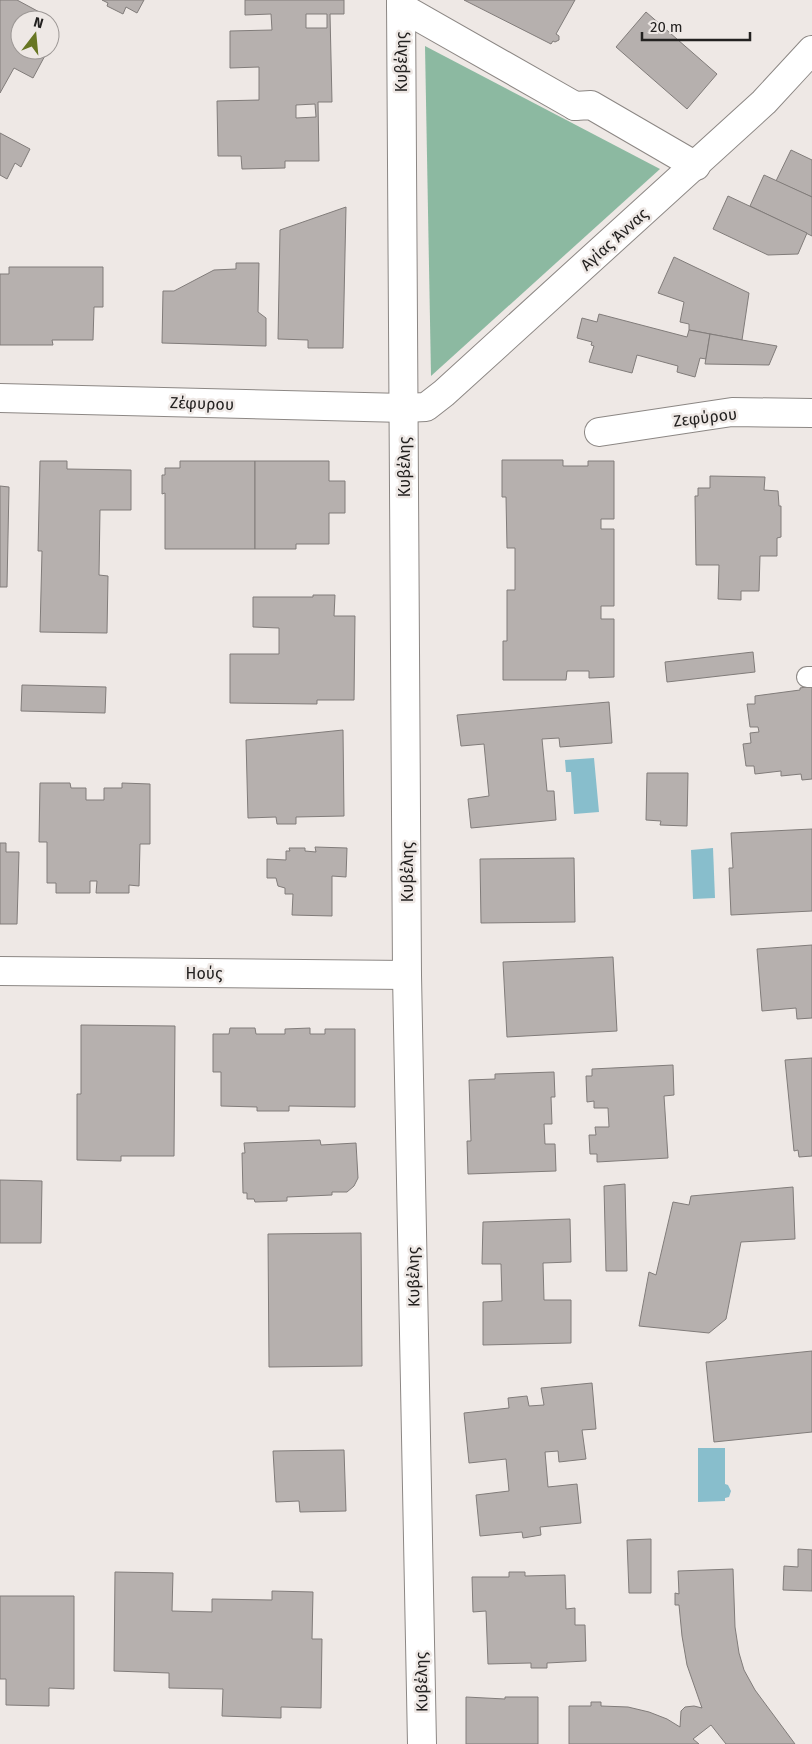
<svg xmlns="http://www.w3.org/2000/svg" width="812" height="1744" font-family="'Fira Sans',sans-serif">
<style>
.forest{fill:#8cb9a1}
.water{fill:#88becc}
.building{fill:#b6b0ae;stroke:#817c7a;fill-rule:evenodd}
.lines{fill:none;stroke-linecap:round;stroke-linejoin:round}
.service-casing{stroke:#8c8784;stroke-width:22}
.pedestrian-casing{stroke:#8c8784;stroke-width:30}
.minor-casing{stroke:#8c8784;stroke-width:30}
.service{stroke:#fff;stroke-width:20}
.pedestrian{stroke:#fff;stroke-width:28}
.minor{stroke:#fff;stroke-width:28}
.labels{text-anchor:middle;stroke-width:5;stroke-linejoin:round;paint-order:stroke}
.street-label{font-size:16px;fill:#232120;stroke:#eee8e5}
</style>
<rect width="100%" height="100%" fill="#eee8e5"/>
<polygon class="forest" points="425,46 660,169 431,376"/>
<g class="water">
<polygon points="594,758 599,812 574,814 571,772 566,772 565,760"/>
<polygon points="713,848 715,898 693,899 691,850"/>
<polygon points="698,1448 725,1448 725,1484 728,1485 731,1491 729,1497 725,1498 725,1501 698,1502"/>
</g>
<g class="building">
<polygon points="0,0 17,0 43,14 39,20 20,20 20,50 48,50 33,78 14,68 0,93"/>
<polygon points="102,0 144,0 137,13 126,7 123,14 107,6 108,3"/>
<path d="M245 0H344V14H330L332 102H318L319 161H285V168L242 169 241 156H218L217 101 259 100V67L230 68V31L272 30 271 14 245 15ZM306 14H327V28H306ZM315 104 316 117 296 118V105Z"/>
<polygon points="464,0 575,0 556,34 559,36 559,40 555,42 553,41 551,44"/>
<polygon points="646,12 717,74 687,109 616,47"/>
<polygon points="50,26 58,30 50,46"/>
<polygon points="0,133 30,149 21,167 15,163 7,179 0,175"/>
<polygon points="791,150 812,160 812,197 776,181"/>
<polygon points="764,175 812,197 812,236 750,206"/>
<polygon points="728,196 807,233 798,254 768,255 713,229"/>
<polygon points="346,207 343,348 308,348 308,340 278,339 280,230"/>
<polygon points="674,257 749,293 742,340 689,330 689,324 680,322 684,302 658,293"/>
<polygon points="236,263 259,263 258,312 266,318 266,346 162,343 163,291 174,291 214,270 236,269"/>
<polygon points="9,267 103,267 103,307 94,307 93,340 52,340 53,345 0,345 0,274 9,274"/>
<polygon points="599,314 687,337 689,330 710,334 706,359 700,358 695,377 677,372 678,366 637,355 632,373 589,362 594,346 591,345 592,342 577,338 582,318 597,322"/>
<polygon points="710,334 742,340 777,346 769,365 705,364"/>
<polygon points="502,460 563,460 563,466 588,466 588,461 614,461 614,519 601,519 601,529 614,529 614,606 601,606 601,619 614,619 614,677 589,678 589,671 567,671 566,680 503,680 503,641 507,641 507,590 515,590 515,548 507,548 506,497 502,497"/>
<polygon points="40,461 67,461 67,469 131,470 131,510 100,510 99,575 108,576 107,633 40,632 42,551 38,551"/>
<polygon points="180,461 255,461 255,549 165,549 165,493 162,494 162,475 165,475 165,468 180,468"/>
<polygon points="255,461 329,461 329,481 345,481 345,513 329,513 329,544 296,544 296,549 255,549"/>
<polygon points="710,476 765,477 764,490 778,491 779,506 781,506 781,537 777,538 777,556 760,556 759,591 741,591 741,600 718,599 719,565 696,565 695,496 698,496 698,488 710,488"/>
<polygon points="0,486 9,487 7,587 0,587"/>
<polygon points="313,595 335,595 334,616 355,616 354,700 317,700 317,704 230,703 230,654 279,654 279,628 253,627 253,597 313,597"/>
<polygon points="753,652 755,672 667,682 665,662"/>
<polygon points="22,685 106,687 105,713 21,711"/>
<polygon points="812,686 812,779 802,780 801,774 781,776 781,771 755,774 754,766 746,766 743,744 751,743 750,733 759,732 758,727 750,727 747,704 755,704 755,696 800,690 800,688"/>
<polygon points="609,702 612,743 560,747 559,738 542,739 547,791 554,791 556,820 471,828 468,799 489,796 484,744 461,746 457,715"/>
<polygon points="343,730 344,816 296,817 296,824 277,824 276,817 248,818 246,740"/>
<polygon points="647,773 688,773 687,826 660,825 661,821 646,820"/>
<polygon points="40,783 70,783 71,788 86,788 86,800 104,800 104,788 122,788 122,783 150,784 150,844 140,844 139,886 129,885 129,893 96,893 97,881 90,881 90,893 56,893 56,883 47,883 47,842 39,842"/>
<polygon points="812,829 812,911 731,915 729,868 733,868 731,833"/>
<polygon points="0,843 6,843 6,852 19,852 17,924 0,924"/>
<polygon points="315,847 347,848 346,877 332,876 332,916 292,915 293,894 285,894 285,888 278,886 276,878 267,878 267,859 286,860 286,851 290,851 289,848 305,848 305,851 316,852"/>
<polygon points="574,858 575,922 481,923 480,859"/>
<polygon points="812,945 812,1018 797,1019 796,1008 762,1011 757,949"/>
<polygon points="613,957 617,1031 507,1037 503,962"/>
<polygon points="81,1025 175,1026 174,1156 121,1156 121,1161 77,1160 77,1094 81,1094"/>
<polygon points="230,1028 255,1028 256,1034 285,1034 285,1029 310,1028 310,1034 325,1034 325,1029 355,1029 355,1107 289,1106 289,1111 257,1111 257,1107 221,1106 221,1072 213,1072 213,1034 229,1034"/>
<polygon points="812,1058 812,1156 799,1157 798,1150 794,1151 785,1060"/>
<polygon points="673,1065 674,1095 664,1096 668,1158 597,1162 597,1154 590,1154 589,1135 596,1135 595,1127 609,1127 608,1108 594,1108 594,1101 587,1102 586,1076 592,1076 592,1069"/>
<polygon points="554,1072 555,1097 551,1097 552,1124 544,1124 545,1144 555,1144 556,1171 468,1174 467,1141 471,1141 469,1080 495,1079 495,1074"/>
<polygon points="320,1140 321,1145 356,1143 358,1178 354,1186 347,1192 332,1192 332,1195 287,1197 287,1201 255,1202 254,1199 247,1199 247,1193 243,1193 242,1153 245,1153 244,1143"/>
<polygon points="0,1180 42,1181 41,1243 0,1243"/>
<polygon points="625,1184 627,1271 606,1271 604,1186"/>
<polygon points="793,1187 795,1239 741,1242 726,1319 709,1333 639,1326 649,1272 656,1275 673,1202 689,1205 691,1196"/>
<polygon points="570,1219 571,1262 543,1263 544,1300 571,1300 571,1343 483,1345 483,1302 502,1301 501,1264 482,1264 483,1222"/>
<polygon points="361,1233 362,1366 269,1367 268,1234"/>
<polygon points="812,1351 812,1432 714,1442 706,1362"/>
<polygon points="592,1383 596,1429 582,1430 586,1459 559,1462 558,1451 545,1452 548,1487 577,1484 581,1523 540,1527 541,1535 523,1538 522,1532 480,1536 476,1495 509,1491 506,1459 469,1463 464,1413 509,1408 508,1398 527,1396 529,1406 544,1405 541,1388"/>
<polygon points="344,1450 346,1511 300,1512 299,1501 276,1502 273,1451"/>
<polygon points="651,1539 651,1593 629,1593 627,1540"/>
<polygon points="798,1549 812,1550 812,1591 783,1590 784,1566 798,1567"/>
<polygon points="733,1569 735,1627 739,1653 744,1670 755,1690 795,1744 726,1744 711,1725 693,1739 699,1744 569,1744 569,1706 591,1706 591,1702 601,1702 601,1706 628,1707 649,1712 667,1719 680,1727 681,1711 685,1707 694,1706 702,1708 687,1665 682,1636 679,1605 675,1605 675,1593 679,1594 678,1571"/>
<polygon points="115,1572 173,1573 172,1611 212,1612 212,1599 272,1600 272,1591 313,1592 312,1639 322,1639 321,1708 281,1707 281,1718 222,1716 223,1689 169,1688 169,1673 114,1671"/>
<polygon points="509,1572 525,1572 525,1576 565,1575 566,1609 575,1608 575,1625 585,1625 586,1661 547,1663 547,1668 531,1668 531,1663 488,1664 486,1611 473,1612 472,1577 509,1577"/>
<polygon points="0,1596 74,1596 74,1689 49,1688 49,1706 6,1705 6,1679 0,1679"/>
<polygon points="466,1697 505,1699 505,1697 538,1697 538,1744 466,1744"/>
</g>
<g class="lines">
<defs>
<polyline id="service" points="807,677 812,677"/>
<polyline id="pedestrian" points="575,106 591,105 696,166"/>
<g id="minor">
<polyline points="401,0 407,975 422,1744"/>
<polyline points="401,7 575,106"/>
<polyline points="0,398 404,408 426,407 444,393 764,102 812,50"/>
<polyline points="599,432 732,412 812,413"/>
<polyline points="0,971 407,975"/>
</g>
</defs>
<use href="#service" class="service-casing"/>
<use href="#pedestrian" class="pedestrian-casing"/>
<use href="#minor" class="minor-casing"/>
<use href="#service" class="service"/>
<use href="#pedestrian" class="pedestrian"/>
<use href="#minor" class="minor"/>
</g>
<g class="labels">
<g class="street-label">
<text transform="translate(401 62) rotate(-90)" y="6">Κυβέλης</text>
<text transform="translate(614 239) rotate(-42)" y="6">Αγίας Άννας</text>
<text transform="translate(202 403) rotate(2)" y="6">Ζέφυρου</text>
<text transform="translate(705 417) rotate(-7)" y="6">Ζεφύρου</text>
<text transform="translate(404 467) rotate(-90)" y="6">Κυβέλης</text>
<text transform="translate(407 872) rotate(-90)" y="6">Κυβέλης</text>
<text x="204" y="979">Ηούς</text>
<text transform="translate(413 1277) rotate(-91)" y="6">Κυβέλης</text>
<text transform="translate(421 1682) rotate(-91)" y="6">Κυβέλης</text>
</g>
</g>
<g transform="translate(35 35) rotate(16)"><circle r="24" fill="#eee8e5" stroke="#9d9896"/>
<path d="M0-4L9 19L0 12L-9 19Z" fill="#677623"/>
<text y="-8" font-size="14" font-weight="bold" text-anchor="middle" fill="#232120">N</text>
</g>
<path d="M642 32v8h108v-8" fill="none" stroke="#232120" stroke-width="2.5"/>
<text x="650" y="32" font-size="15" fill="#232120" stroke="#eee8e5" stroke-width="4" paint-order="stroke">20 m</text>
</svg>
